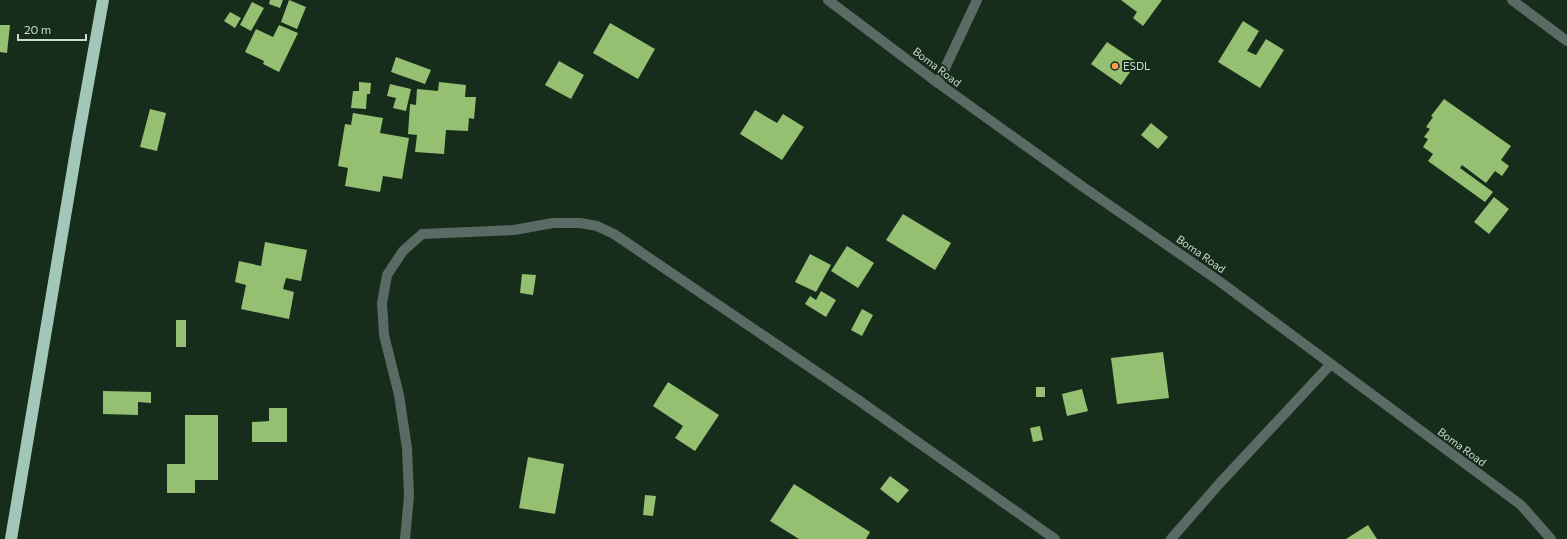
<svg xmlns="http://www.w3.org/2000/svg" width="1567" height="539" font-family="Commissioner,sans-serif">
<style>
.building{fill:#95c071}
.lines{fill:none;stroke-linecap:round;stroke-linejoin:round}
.minor{stroke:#5b6a64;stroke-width:10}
.highway{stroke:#a2c7b8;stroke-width:12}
.poi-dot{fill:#fb9e51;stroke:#162d1c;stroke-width:1.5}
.labels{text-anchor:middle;stroke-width:4;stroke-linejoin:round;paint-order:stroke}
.poi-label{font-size:11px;fill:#ccdacf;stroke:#162d1c;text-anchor:start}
.street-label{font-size:11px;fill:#ccdacf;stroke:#162d1c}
</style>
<rect width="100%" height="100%" fill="#162d1c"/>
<g class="building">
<polygon points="270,0 283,0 280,8 269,4"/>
<polygon points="289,0 306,7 297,29 281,22"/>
<polygon points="1121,0 1162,0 1143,26 1133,18 1137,12"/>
<polygon points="252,2 264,8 251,31 240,25"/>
<polygon points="230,12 241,18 235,28 224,21"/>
<polygon points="1243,21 1259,31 1247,51 1256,55 1266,39 1284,50 1260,88 1218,62"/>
<polygon points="610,23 655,49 638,79 593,53"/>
<polygon points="0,25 10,25 7,53 0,52"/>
<polygon points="279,25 298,33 279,72 263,64 264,61 245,52 256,29 273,37"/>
<polygon points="1107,42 1137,62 1121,85 1091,64"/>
<polygon points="396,57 431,70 425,84 391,72"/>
<polygon points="559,61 584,75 571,99 545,85"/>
<polygon points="359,82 371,83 370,94 367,94 366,109 351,108 353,91 359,91"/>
<polygon points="439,82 466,85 465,97 476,97 474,119 469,118 468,131 446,130 444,154 415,152 417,135 408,134 410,104 416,105 417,89 438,91"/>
<polygon points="390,84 411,89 406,111 393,108 396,98 387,96"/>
<polygon points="1444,99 1511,146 1501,160 1509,166 1502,176 1495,171 1486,183 1462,165 1460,168 1493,192 1485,202 1428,161 1433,154 1423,147 1428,139 1424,137 1430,129 1426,127 1433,117 1431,116"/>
<polygon points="150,109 166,113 157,151 140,147"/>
<polygon points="755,110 777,123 783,114 804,127 782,160 740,134"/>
<polygon points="353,113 383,118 380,133 409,138 402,179 383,176 380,192 345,186 348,168 338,166 345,124 351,125"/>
<polygon points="1151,123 1168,137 1158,149 1141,135"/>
<polygon points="1494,197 1509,209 1489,234 1474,222"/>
<polygon points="903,214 951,243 935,270 886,240"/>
<polygon points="265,242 307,250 301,281 286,278 283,289 294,292 289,319 241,309 246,285 235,282 239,261 261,266"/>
<polygon points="847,246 874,263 858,288 831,271"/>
<polygon points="810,254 831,265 816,292 795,282"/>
<polygon points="522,274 536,275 533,295 520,293"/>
<polygon points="821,291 836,300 826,317 805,304 810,296 816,300"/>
<polygon points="862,309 873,315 862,336 851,330"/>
<rect x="176" y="320" width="10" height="27"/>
<polygon points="1163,352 1169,398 1117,404 1111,358"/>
<polygon points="668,382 719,415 695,451 675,438 683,426 653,406"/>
<rect x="1036" y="387" width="9" height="10"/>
<polygon points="1082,389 1088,411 1067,416 1062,394"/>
<polygon points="103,391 151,392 151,403 138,402 138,415 103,414"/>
<polygon points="269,408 287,408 287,442 252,442 252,422 269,421"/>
<polygon points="185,415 218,415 218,480 195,480 195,493 167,493 167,464 185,464"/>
<polygon points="1040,426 1043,440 1033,442 1030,428"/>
<polygon points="528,457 564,464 555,514 519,508"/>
<polygon points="890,476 909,490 898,503 880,489"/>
<polygon points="794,484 870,532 866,539 799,539 770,521"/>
<polygon points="645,495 656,496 653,516 643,515"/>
<polygon points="1368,525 1377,539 1346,539"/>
</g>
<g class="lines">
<g class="minor">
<polyline points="828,0 938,83 1086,189 1219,281 1521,505 1551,539"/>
<polyline points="1512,0 1567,41"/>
<polyline points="938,83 977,0"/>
<polyline points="405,539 409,496 407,448 399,395 384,335 382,303 387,275 403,251 422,234 514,230 553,223 580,223 597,226 614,234 861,402 1055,539"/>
<polyline points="1171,539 1219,484 1330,365"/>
</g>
<polyline class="highway" points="11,539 78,139 103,0"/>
</g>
<circle class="poi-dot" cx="1115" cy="66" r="4"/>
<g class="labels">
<g class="poi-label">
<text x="1123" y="70">ESDL</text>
</g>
<g class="street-label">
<text transform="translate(937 67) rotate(37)" y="4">Boma Road</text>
<text transform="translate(1201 254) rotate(35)" y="4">Boma Road</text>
<text transform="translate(1462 447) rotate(36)" y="4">Boma Road</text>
</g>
</g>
<path d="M18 34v6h68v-6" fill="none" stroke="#ccdacf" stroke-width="2"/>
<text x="24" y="34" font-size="12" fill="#ccdacf" stroke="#162d1c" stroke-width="3" paint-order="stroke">20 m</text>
</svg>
